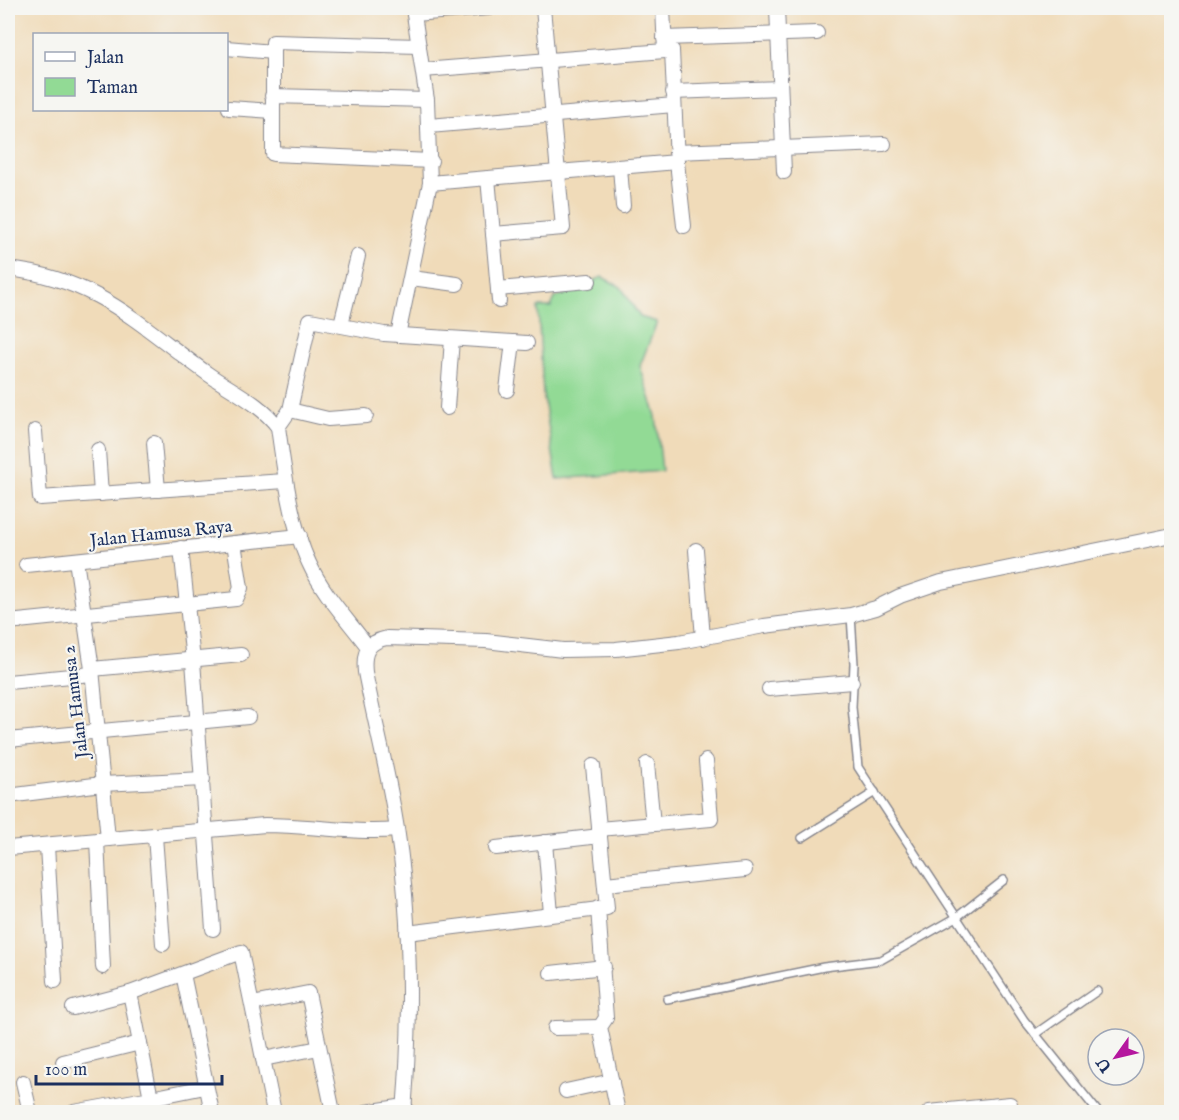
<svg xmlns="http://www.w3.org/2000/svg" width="1179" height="1120" font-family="'IM FELL English',serif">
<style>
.green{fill:#92da95;stroke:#56847a;stroke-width:1.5}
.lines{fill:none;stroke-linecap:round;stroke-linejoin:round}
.lane-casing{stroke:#86858c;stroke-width:10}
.street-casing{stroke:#86858c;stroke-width:16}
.lane{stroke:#fff;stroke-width:7}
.street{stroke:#fff;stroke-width:14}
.labels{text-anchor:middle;stroke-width:4.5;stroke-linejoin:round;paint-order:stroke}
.street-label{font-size:18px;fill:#1b2f5e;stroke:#f6f6f2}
</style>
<rect width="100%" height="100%" fill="#f6f6f2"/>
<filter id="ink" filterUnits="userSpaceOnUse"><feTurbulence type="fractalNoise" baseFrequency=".0167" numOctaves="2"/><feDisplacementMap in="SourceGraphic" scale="12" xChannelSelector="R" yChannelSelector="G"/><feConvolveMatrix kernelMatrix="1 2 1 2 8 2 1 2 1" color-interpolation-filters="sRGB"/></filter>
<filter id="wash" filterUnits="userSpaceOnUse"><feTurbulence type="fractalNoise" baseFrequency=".008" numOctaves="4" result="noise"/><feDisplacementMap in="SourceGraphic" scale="24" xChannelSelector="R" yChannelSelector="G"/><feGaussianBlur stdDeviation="1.35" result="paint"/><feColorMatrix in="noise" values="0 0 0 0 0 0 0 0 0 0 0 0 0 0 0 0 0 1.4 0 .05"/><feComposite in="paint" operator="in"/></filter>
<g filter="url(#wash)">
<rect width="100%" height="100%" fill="#f0dbb9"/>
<polygon class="green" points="602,277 621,287 640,317 657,322 640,366 656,416 662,471 557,479 543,394 538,307 551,307 555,298"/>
</g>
<g filter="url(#ink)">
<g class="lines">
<defs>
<g id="lane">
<polyline points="851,615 854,664 852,707 858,767 1024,1020 1098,1112"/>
<polyline points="802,838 875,792"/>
<polyline points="667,999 824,967 881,960 957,917 1004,880"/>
<polyline points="1035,1034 1097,991"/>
</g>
<g id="street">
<polyline points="663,8 665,51 672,50 677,162 684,226"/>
<polyline points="777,8 784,172"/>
<polyline points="414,14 489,8"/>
<polyline points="664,38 817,33"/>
<polyline points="419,46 273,42 273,154 431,161"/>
<polyline points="226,48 273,52"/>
<polyline points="423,70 665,51"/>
<polyline points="673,92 780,88"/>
<polyline points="272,96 427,100"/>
<polyline points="229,108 273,111"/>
<polyline points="429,126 674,105"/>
<polyline points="676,152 884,144"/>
<polyline points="620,167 623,206"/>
<polyline points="488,178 677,162"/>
<polyline points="430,183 488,178 499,301"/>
<polyline points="493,234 563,228 543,8"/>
<path d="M8 269C98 279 139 325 208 374 232 391 260 403 278 427 284 469 291 525 309 563 323 594 348 620 368 647"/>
<polyline points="411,278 457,284"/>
<polyline points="498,289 589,281"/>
<polyline points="341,324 358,256"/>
<polyline points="398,335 430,183 427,100 413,8"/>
<polyline points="507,390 513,342"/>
<polyline points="447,408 452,339"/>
<polyline points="290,410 328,419 366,416"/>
<polyline points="278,427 290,410 310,320 384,334 527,343"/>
<polyline points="35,431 40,498 285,481"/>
<polyline points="154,443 158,490"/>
<polyline points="98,450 101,494"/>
<polyline points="181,548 193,661 213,929"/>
<polyline points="696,550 703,638"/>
<polyline points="76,560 92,669 108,839"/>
<polyline points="26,565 300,536"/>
<polyline points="8,622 236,599 241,588 234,543"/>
<polyline points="92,669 241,655"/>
<polyline points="8,682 92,674"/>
<polyline points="769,689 852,682"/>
<polyline points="8,740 248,717"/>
<polyline points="647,764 653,824"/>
<polyline points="8,796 102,784 203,779"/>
<polyline points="599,829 711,819 706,761"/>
<polyline points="155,836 163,944"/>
<polyline points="97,840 103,967"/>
<polyline points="545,842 551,914"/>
<polyline points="47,846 55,981"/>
<path d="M8 848 265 825C310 825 353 834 397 830"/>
<polyline points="496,848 600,836"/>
<polyline points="605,884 745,870"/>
<polyline points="598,908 606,1018 600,1027 618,1112"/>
<polyline points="407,933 607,908 593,766"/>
<polyline points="551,973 604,967"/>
<polyline points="183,974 212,1112"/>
<polyline points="252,1004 308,993 333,1112"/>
<polyline points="73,1008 130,993 241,952 274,1112"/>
<polyline points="555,1028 600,1027"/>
<polyline points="263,1059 319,1048"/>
<polyline points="63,1062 140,1043"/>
<polyline points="23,1082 30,1112"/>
<polyline points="566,1091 612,1081"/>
<polyline points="151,1098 205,1087"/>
<polyline points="74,1112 151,1098 130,993"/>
<polyline points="366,1112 405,1106"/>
<path d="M404 1112C412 1012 412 910 394 811 386 764 374 719 365 672 363 653 367 642 387 638L486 641 563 650 616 649 679 642 764 626 851 615 876 608 900 596 941 582 1172 535"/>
<polyline points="929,1112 1010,1104 1011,1112"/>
</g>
</defs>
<use href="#lane" class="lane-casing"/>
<use href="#street" class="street-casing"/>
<use href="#lane" class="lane"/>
<use href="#street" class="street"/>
</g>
</g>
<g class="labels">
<g class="street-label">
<text transform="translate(161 533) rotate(-6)" y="6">Jalan Hamusa Raya</text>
<text transform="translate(75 702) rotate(-97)" y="6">Jalan Hamusa 2</text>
</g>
</g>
<rect width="1179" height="1120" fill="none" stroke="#f6f6f2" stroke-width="30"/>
<rect x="33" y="33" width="195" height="78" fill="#f6f6f2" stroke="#9ea6b7" stroke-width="1.5"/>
<rect x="45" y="52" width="30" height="9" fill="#ffffff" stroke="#9ea6b7" stroke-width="1.5"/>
<text x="87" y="63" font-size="18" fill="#1b2f5e">Jalan</text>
<rect x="45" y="78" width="30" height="18" fill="#92da95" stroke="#9ea6b7" stroke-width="1.5"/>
<text x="87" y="93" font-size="18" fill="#1b2f5e">Taman</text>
<g transform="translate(1116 1057) rotate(236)"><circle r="28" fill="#f6f6f2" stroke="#9ea6b7" stroke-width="1.5"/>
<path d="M0-4.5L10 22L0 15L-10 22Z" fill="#b5179e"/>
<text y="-9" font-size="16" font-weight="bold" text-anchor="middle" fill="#1b2f5e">U</text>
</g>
<path d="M36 1075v9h186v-9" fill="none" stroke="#1b2f5e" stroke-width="3"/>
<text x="45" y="1075" font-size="18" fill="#1b2f5e" stroke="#f6f6f2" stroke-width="4.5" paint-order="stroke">100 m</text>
</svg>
